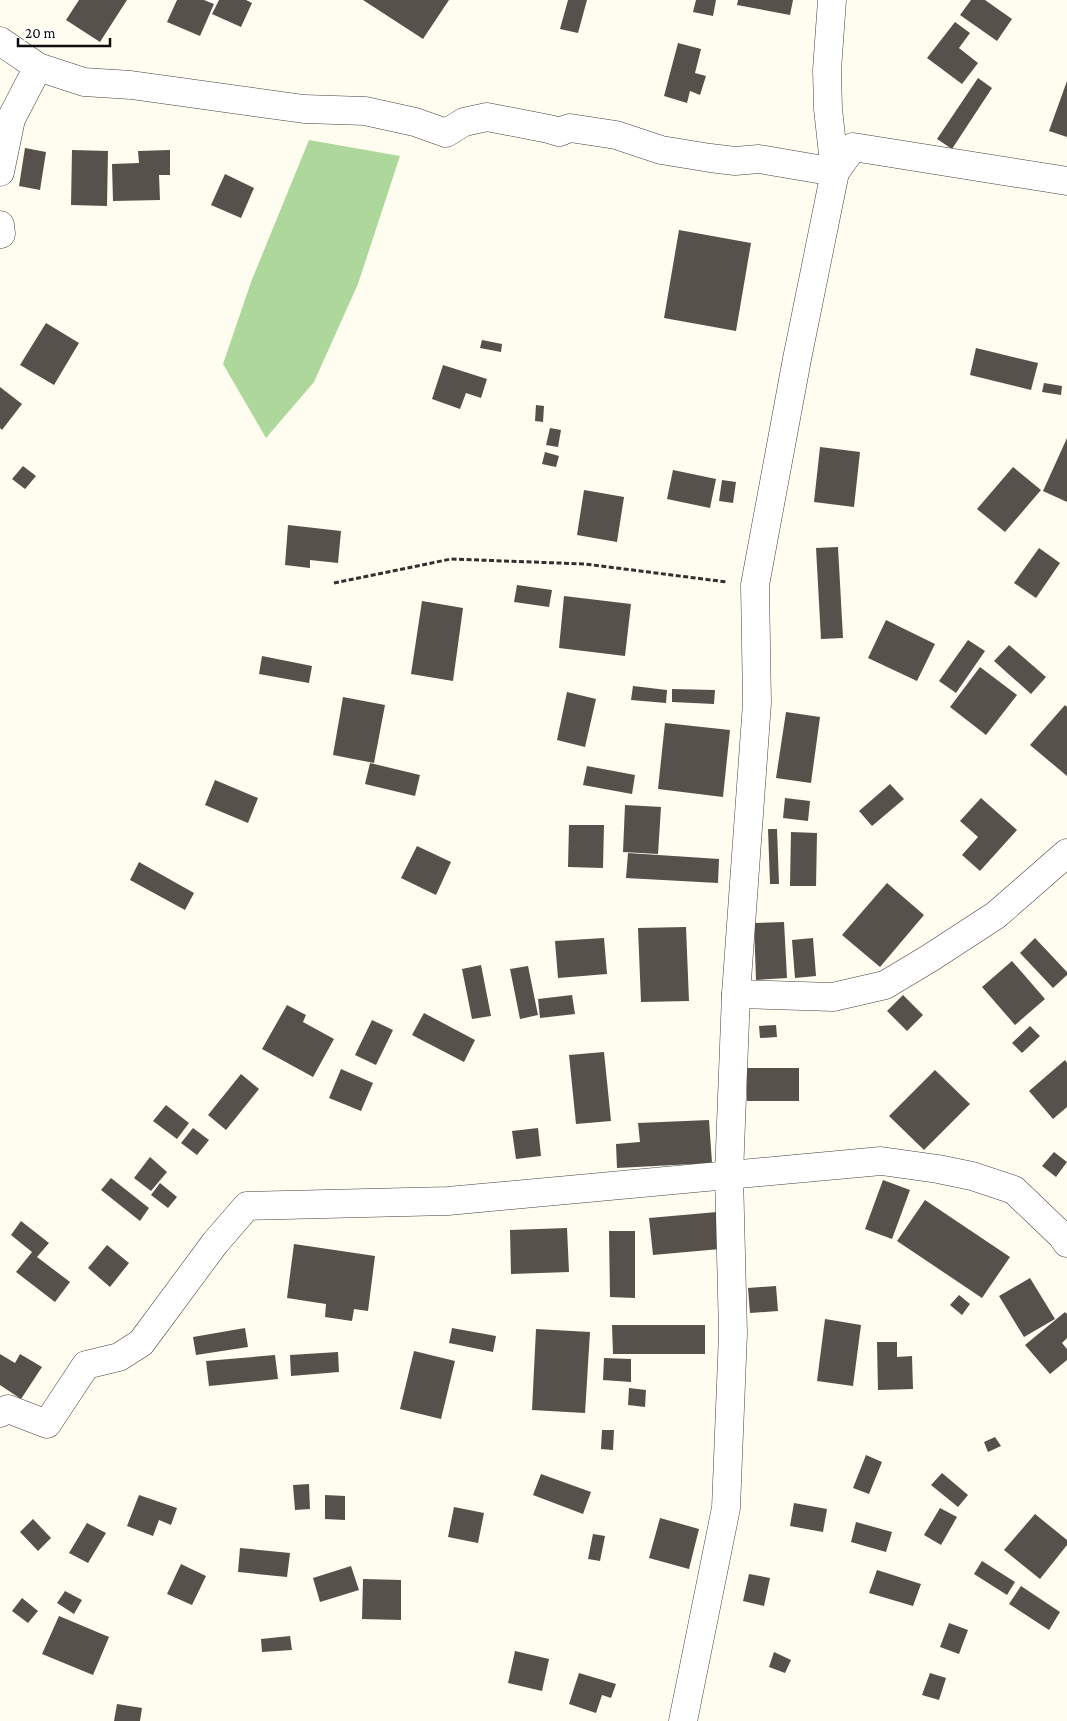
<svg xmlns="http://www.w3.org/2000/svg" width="1067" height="1721" font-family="'Crimson Pro',serif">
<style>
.forest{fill:#aed89b}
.building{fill:#57514b}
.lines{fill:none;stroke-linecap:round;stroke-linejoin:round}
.street-casing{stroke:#414141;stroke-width:29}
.path{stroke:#303030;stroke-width:3;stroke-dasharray:5 2.5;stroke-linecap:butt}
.street{stroke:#fff;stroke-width:28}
</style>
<rect width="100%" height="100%" fill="#fefdf0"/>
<polygon class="forest" points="309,140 400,156 358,284 314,382 266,438 223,364 251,282"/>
<g class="building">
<polygon points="79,0 127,0 100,42 66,20"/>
<polygon points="177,0 204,0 214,4 200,36 167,22"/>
<polygon points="219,0 246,0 252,3 241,27 212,14"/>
<polygon points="363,0 449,0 423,39"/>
<polygon points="568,0 587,0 578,33 560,29"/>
<polygon points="696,0 716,0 713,16 693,12"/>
<polygon points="738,0 793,0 790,15 737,5"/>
<polygon points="971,0 985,0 1012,19 997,41 960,15"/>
<polygon points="955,22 970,33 959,48 978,63 962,84 927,58"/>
<polygon points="678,43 701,49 695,73 706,76 700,95 690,91 687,103 664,96"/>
<polygon points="978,78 992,88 952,149 937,139"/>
<polygon points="1067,81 1067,137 1049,131"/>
<polygon points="25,148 46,152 40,190 19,186"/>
<polygon points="72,150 108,151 107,206 71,205"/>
<polygon points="170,150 170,175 159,175 160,200 113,201 112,164 139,163 138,151"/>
<polygon points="225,174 254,188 241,218 211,205"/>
<polygon points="679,230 751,243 736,331 664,318"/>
<polygon points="46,323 79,343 54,385 20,365"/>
<polygon points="482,340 502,344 501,352 480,348"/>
<polygon points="976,348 1038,363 1031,390 970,375"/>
<polygon points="443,365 487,379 481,398 466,393 460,409 432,399"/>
<polygon points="1044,383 1062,386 1061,395 1042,392"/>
<polygon points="0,387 22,404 2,430 0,428"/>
<polygon points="536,405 544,406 543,422 535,421"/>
<polygon points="550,428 561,430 558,447 546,445"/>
<polygon points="1067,438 1067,502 1043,491"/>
<polygon points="820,447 860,452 854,507 814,502"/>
<polygon points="545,452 559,456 556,467 542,464"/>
<polygon points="23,466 36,476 25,489 12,479"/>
<polygon points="1013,467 1041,490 1005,532 977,509"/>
<polygon points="673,470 716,479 710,508 667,499"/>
<polygon points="722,480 736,482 733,503 719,501"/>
<polygon points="584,490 624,497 617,542 577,535"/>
<polygon points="288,525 341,531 338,563 310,560 310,568 285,565"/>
<polygon points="838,547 843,638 821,639 816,548"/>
<polygon points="1039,548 1060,563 1036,598 1014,583"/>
<polygon points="517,585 552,590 549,607 514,602"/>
<polygon points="564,596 631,604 625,656 559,648"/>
<polygon points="422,601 463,608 453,681 411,674"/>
<polygon points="886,620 935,644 917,681 868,658"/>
<polygon points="968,640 985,651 956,693 939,681"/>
<polygon points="1009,645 1046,677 1031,694 994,661"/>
<polygon points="262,656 312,666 309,683 259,674"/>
<polygon points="980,667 1017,695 986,735 950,707"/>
<polygon points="633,686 667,690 666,703 631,700"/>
<polygon points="672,689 715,690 714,704 672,702"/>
<polygon points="567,692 596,699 585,747 557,740"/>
<polygon points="343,697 385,705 374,763 333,755"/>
<polygon points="1065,705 1067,707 1067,776 1030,745"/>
<polygon points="786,712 820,717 811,783 776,778"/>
<polygon points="665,723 730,730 723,797 658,789"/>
<polygon points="370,763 420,775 415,796 365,784"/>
<polygon points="587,766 635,775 632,794 583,785"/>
<polygon points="215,780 258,798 248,823 205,805"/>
<polygon points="890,784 904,799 872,826 859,811"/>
<polygon points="785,798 810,801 808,821 783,818"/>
<polygon points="981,798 1017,830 980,871 962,855 978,837 960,821"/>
<polygon points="625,805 661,807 658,854 623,852"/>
<polygon points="569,825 604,825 603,868 568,867"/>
<polygon points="768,829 777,829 779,884 770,884"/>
<polygon points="791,832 817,833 816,886 790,886"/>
<polygon points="417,846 451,862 436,895 401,878"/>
<polygon points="628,853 719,859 718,883 626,878"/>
<polygon points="139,862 194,893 185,910 130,880"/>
<polygon points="887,883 924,915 880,967 842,935"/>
<polygon points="784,922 787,978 756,980 754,923"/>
<polygon points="686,927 689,1001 641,1002 638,928"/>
<polygon points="604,938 607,974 558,978 555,941"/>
<polygon points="813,938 816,976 795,978 792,940"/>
<polygon points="1035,938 1067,972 1067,975 1053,988 1020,953"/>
<polygon points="1012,961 1045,999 1015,1025 982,987"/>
<polygon points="481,965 491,1016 472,1019 462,969"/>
<polygon points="528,966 538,1015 520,1019 510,969"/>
<polygon points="572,995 575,1014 540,1018 538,999"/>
<polygon points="903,995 923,1015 907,1031 887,1011"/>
<polygon points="287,1005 306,1015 303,1022 334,1039 313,1077 262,1049"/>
<polygon points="424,1013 475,1040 464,1062 412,1035"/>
<polygon points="372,1020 393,1030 376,1065 355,1055"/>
<polygon points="776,1025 777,1037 760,1038 759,1026"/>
<polygon points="1030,1026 1040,1036 1022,1053 1012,1043"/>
<polygon points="604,1052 611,1121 576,1124 569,1055"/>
<polygon points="1065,1060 1067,1063 1067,1107 1053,1119 1029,1091"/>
<rect x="747" y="1068" width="52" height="33"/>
<polygon points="341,1069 373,1083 361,1111 329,1098"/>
<polygon points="935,1070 970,1104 924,1150 889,1116"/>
<polygon points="241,1074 259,1089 226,1130 208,1115"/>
<polygon points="166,1105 189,1123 177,1139 153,1121"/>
<polygon points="709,1120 712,1163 617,1168 616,1144 640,1142 638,1123"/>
<polygon points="193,1128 209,1140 197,1155 181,1143"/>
<polygon points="538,1128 541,1156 516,1159 512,1131"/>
<polygon points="1054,1152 1067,1162 1056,1177 1042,1166"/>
<polygon points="150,1157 167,1172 151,1191 134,1178"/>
<polygon points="111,1178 149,1208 140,1221 101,1190"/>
<polygon points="883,1180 910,1190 892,1239 865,1229"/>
<polygon points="160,1183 177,1197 168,1208 151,1195"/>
<polygon points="925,1200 1010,1257 982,1298 897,1241"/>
<polygon points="717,1212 720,1249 653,1255 649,1218"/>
<polygon points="21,1221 49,1243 37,1257 70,1282 55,1302 16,1272 32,1252 11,1235"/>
<polygon points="567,1228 569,1272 511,1274 510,1230"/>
<polygon points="609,1231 635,1231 635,1298 610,1297"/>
<polygon points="294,1244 375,1256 368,1311 354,1309 352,1321 325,1317 326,1304 287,1298"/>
<polygon points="107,1245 129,1263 110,1287 88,1268"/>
<polygon points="1030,1278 1055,1319 1024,1337 999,1296"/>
<polygon points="776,1286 778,1311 750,1313 748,1288"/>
<polygon points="959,1295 970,1304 962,1315 950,1305"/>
<polygon points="1065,1312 1067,1314 1067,1338 1062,1343 1067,1349 1067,1360 1050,1374 1025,1345"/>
<polygon points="825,1319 861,1325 853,1386 817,1381"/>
<polygon points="612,1325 705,1325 705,1354 613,1354"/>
<polygon points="245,1328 248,1347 196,1355 193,1337"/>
<polygon points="452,1328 496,1336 493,1352 449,1343"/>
<polygon points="536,1329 590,1332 585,1413 532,1410"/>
<polygon points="877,1342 897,1342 897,1357 912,1356 913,1389 878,1390"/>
<polygon points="414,1351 455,1361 441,1419 400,1409"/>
<polygon points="338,1352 339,1372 291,1376 290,1355"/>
<polygon points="0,1354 15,1363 20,1354 42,1367 21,1399 0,1385"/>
<polygon points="275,1355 278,1379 209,1386 206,1361"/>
<polygon points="604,1358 631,1359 631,1382 603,1380"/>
<polygon points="629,1388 646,1390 645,1407 628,1405"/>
<polygon points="602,1430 614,1430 613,1450 601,1449"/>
<polygon points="995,1437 1001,1446 988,1452 984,1442"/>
<polygon points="866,1455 882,1462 869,1494 853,1488"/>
<polygon points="942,1473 968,1495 958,1507 931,1485"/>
<polygon points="541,1474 591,1492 583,1514 533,1495"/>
<polygon points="309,1484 310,1509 295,1510 293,1485"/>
<polygon points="139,1495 177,1508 171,1525 159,1520 153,1536 127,1526"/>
<polygon points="325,1495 345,1496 345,1520 325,1519"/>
<polygon points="794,1503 827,1509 823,1532 790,1526"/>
<polygon points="454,1507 484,1513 478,1543 448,1537"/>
<polygon points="940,1508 957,1517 941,1545 924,1535"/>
<polygon points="1035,1514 1067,1540 1067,1545 1040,1579 1004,1550"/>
<polygon points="660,1518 699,1529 689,1569 649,1558"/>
<polygon points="33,1519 51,1538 38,1551 20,1532"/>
<polygon points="856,1522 892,1532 886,1552 851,1542"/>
<polygon points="87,1523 106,1533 88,1563 69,1553"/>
<polygon points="593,1534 605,1536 600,1561 588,1559"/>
<polygon points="240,1548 290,1553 287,1577 238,1572"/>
<polygon points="982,1561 1015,1582 1007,1595 974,1574"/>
<polygon points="181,1564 206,1576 192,1605 167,1594"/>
<polygon points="351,1566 359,1590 320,1602 313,1578"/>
<polygon points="877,1570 921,1584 913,1606 869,1593"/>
<polygon points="749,1574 770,1578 764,1606 743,1601"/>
<polygon points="363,1579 401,1580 401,1620 362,1619"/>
<polygon points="1021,1586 1060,1612 1049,1630 1009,1604"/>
<polygon points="65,1591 82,1600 74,1614 57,1603"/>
<polygon points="22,1598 38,1611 28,1623 12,1611"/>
<polygon points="59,1616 109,1637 93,1675 42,1654"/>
<polygon points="949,1623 968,1630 959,1654 940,1647"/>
<polygon points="290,1636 292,1650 262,1652 261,1639"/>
<polygon points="515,1651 549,1659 542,1691 508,1683"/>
<polygon points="774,1652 791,1660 785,1673 769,1667"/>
<polygon points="579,1673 616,1684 611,1698 602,1695 596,1713 569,1704"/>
<polygon points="930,1673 946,1678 939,1700 922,1695"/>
<polygon points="117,1704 142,1708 140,1721 114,1721"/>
</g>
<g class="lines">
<defs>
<g id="street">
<polyline points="0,41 38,67 84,82 131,85 304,109 365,111 415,122 446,133 464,122 487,117 549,129 559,132 570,128 616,135 661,150 710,158 735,161 759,159 835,172"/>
<polyline points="0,172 11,119 38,67"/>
<polyline points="835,172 853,147 1067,181"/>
<polyline points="0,225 1,234"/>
<polyline points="736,994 833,997 885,985 930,958 996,915 1067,853"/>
<polyline points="0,1413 8,1409 47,1424 86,1365 119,1357 141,1343 215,1243 247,1206 448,1201 881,1161 938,1169 972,1176 1014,1190 1062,1236 1067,1243"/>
<polyline points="683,1721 726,1508 733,1333 729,1175 736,994 757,703 755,585 797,359 835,172 828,109 827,70 832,0"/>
</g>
</defs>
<use href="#street" class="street-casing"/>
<polyline class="path" points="334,583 451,559 585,564 727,582"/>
<use href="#street" class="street"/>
</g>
<path d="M18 38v8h92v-8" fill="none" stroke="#0e0e0e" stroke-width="2.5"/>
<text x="25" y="38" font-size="15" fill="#0e0e0e" stroke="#ffffff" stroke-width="4" paint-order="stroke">20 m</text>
</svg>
